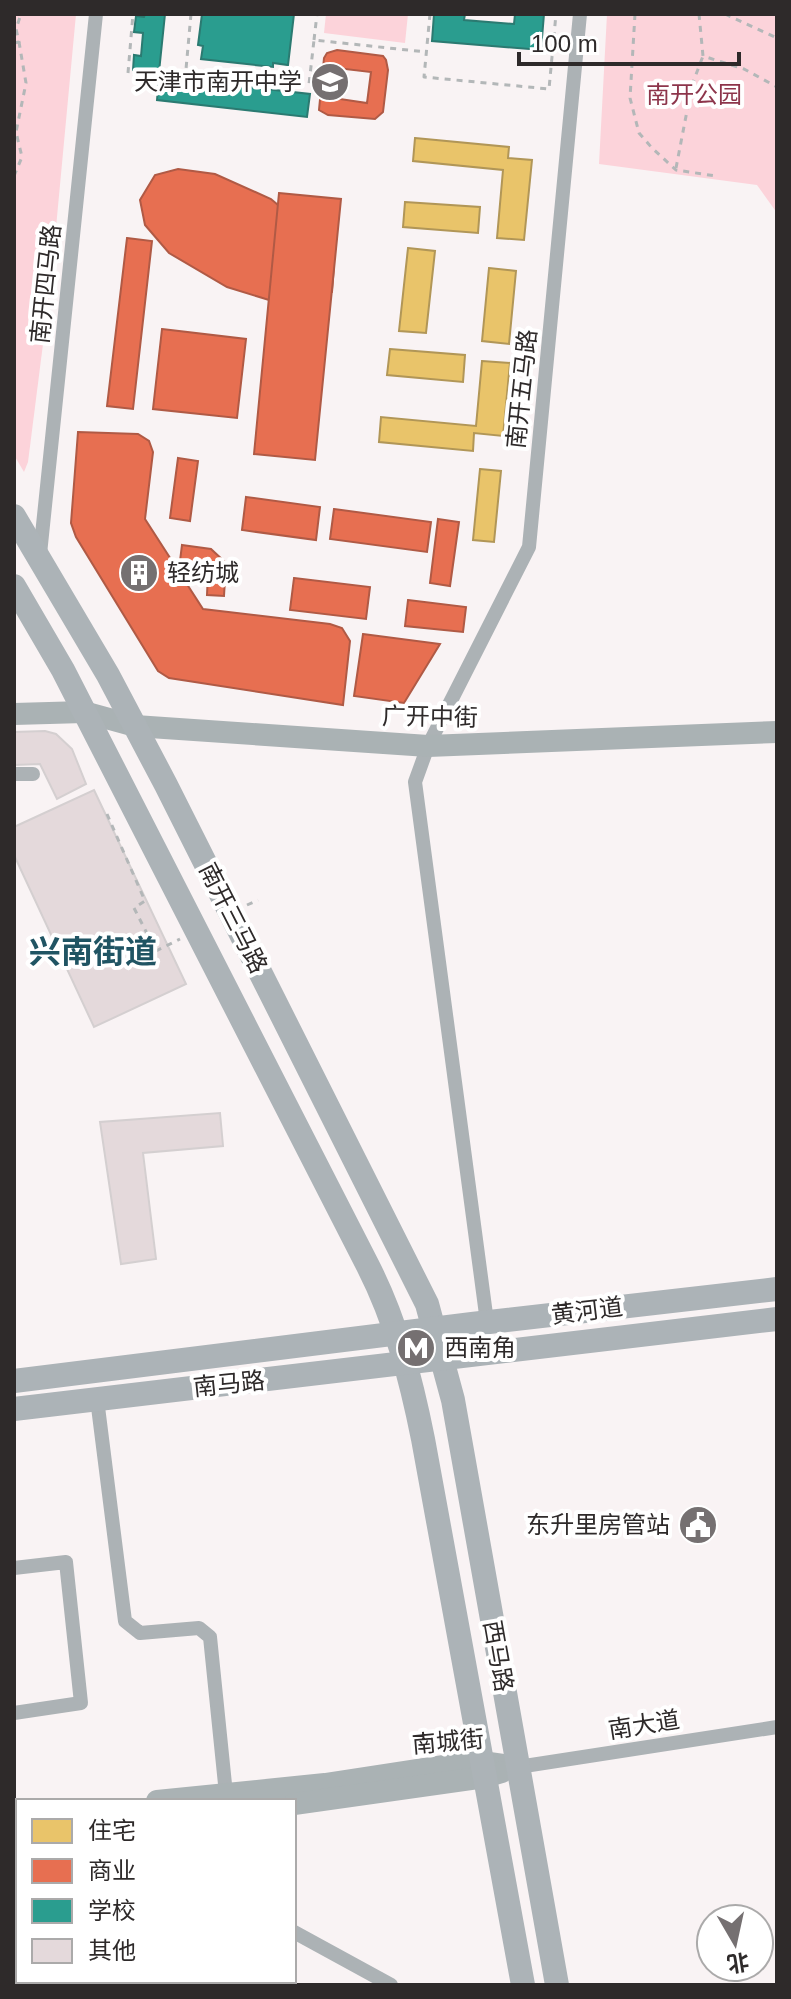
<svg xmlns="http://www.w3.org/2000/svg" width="791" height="1999" font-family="Arial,'Noto Sans SC',sans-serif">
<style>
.green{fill:#fcd3da}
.homes{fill:#e9c46a;stroke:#b19657;stroke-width:2}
.shops{fill:#e76f51;stroke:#b05a45;stroke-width:2;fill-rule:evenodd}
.schools{fill:#2a9d8f;stroke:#2b7a71;stroke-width:2}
.building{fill:#e4d9db;stroke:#d4cfd0;stroke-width:2}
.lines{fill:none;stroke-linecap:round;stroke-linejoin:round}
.path{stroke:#b3b7b8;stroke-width:3;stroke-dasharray:6 6;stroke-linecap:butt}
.street{stroke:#acb2b5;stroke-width:14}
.secondary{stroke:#aab2b4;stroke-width:22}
.primary{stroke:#acb3b7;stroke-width:24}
.labels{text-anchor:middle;stroke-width:8;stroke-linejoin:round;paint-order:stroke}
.poi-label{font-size:24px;fill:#2e2a2a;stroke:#fff;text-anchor:end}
.park-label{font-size:24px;fill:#8d354b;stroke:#fff}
.street-label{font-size:24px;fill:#2e2a2a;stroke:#fff}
.district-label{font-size:32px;font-weight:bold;fill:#205463;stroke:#fff}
</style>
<rect width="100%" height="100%" fill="#f9f3f4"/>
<g class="green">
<polygon points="14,14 76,14 51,281 28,462 24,472 14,455"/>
<polygon points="326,14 408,14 405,43 324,33"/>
<polygon points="607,14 777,14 777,213 757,185 599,164"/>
</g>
<g class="homes">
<polygon points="415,138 509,147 508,158 532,160 524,240 497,238 503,170 413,161"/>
<polygon points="405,202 480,207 478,233 403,227"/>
<polygon points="408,248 435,251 426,333 399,331"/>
<polygon points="489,268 516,271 509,344 482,341"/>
<polygon points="390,349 465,355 463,382 387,375"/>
<polygon points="482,361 510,363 503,436 474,433 473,451 379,442 381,417 476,426"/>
<polygon points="480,469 501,471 494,542 473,540"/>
</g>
<g class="shops">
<path d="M337 50 383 56 386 60 388 70 383 112 375 119 328 115 319 110 324 58 327 53ZM337 68 371 72 367 103 333 98Z"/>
<polygon points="178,169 215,174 271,199 278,205 318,237 334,265 332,292 313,304 269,300 227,287 169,253 145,225 140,200 155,175"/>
<polygon points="279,193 341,199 315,460 254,454"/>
<polygon points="127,238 152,241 133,409 107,406"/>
<polygon points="162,329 246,339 237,418 153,409"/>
<polygon points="78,432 138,434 149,441 153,452 145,519 203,609 330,624 342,628 350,641 343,705 169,678 158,671 76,537 71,523"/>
<polygon points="178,458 198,461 190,521 170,518"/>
<polygon points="246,497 320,507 316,540 242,530"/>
<polygon points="334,509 431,522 427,552 330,539"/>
<polygon points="438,519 459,522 450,586 430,583"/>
<polygon points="182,545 211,549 226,563 224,596 207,595 208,572 199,564 180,561"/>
<polygon points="294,578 370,587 366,619 290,610"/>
<polygon points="408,600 466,607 463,632 405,626"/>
<polygon points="363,634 440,644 404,703 354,696"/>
</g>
<g class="schools">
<polygon points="145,14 165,14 159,72 133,70 134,55 141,56 143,33 134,32 136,16 144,17"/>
<polygon points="202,14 294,14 288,65 273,63 273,67 201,59 203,46 198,45"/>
<polygon points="434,14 465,14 464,20 514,24 515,14 544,14 541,50 432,41"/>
<polygon points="159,77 310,94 307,117 157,100"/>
</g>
<g class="building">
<polygon points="45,731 56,734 72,749 86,784 57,799 40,764 14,765 14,732"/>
<polygon points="94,790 186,984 94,1027 14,855 14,827"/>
<polygon points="220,1113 223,1146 143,1153 156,1259 121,1264 100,1122"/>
</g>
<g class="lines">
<g class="path">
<polyline points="191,14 186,69 309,84 314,40 426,52"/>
<polyline points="430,14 424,77 549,89 556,14"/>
<polyline points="635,14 630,98 639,133 652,148 676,170 716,176"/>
<polyline points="699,14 703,56 744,69 777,87"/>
<polyline points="725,14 777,38"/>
<polyline points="314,40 317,14"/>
<polyline points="14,43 19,42 16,29 21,14"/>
<polyline points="128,73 133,14"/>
<polyline points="676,168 692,85 703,56"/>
<polyline points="14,176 22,157 16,132 26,83 19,42"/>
<polyline points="107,814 145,901 134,908 156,951 180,939"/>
<polyline points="247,905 258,900"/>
</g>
<g class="street">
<polyline points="40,554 96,14"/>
<polyline points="14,774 33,774"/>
<polyline points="487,1322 415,782 428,746 529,547 580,14"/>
<polyline points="97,1399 125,1621 140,1633 199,1628 210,1637 226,1794"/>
<polyline points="14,1568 66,1562 81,1703 14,1713"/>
<polyline points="518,1767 777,1727"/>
<polyline points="294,1932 391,1985"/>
<polyline points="36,1985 37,1981"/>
</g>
<g class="secondary">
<polyline points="14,714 84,712 135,726 428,746 777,732"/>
<polyline points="157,1801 325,1784 449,1765 482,1762 518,1767"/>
<polyline points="294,1804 485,1777 502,1772"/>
<polyline points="14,1816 18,1815"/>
</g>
<g class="primary">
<polyline points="14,516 108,675 166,785 427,1304 453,1400 557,1985"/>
<path d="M14 586 63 670 368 1266C396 1321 411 1379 423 1439L523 1985"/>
<polyline points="14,1381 472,1324 777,1289"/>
<polyline points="14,1409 777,1319"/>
</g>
</g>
<defs>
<symbol id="school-disc" viewBox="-11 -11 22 22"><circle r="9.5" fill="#757071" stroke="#fff"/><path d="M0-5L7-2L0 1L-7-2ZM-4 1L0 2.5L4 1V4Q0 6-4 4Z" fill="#fff"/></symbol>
<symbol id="building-disc" viewBox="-11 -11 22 22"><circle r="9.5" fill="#757071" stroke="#fff"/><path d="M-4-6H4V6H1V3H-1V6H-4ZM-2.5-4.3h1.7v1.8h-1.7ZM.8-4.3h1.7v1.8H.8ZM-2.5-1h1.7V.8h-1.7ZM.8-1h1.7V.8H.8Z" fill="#fff"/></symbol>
<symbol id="metro-disc" viewBox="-11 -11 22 22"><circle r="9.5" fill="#757071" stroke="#fff"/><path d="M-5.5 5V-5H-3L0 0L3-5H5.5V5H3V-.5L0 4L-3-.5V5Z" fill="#fff"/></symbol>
<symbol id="civic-disc" viewBox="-11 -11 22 22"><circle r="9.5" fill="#757071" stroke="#fff"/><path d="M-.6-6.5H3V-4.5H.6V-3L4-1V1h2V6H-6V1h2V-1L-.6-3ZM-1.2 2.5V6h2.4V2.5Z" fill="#fff"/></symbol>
</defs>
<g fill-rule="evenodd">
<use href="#school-disc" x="308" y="60" width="44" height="44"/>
<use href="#building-disc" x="117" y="551" width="44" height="44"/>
<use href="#metro-disc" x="394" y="1326" width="44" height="44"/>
<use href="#civic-disc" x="676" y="1503" width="44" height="44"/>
</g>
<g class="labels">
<g class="poi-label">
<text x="302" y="90">天津市南开中学</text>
<text x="167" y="581" text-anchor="start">轻纺城</text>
<text x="444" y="1356" text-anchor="start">西南角</text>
<text x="670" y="1533">东升里房管站</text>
</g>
<g class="park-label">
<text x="694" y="103">南开公园</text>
</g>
<g class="street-label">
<text transform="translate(46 284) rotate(-84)" y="8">南开四马路</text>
<text transform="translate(522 389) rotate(-84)" y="8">南开五马路</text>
<text transform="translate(430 717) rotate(1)" y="8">广开中街</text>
<text transform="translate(233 918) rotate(63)" y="8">南开三马路</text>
<text transform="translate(587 1311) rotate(-7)" y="8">黄河道</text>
<text transform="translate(229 1384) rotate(-6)" y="8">南马路</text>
<text transform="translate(498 1656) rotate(80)" y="8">西马路</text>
<text transform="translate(644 1725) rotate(-9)" y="8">南大道</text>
<text transform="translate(448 1742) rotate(-5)" y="8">南城街</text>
</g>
<g class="district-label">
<text x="93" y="963">兴南街道</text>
</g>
</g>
<rect width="791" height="1999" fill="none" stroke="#2e2a2a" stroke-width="32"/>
<rect x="16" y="1799" width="280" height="184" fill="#ffffff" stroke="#abaaaa" stroke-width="2"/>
<rect x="32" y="1819" width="40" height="24" fill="#e9c46a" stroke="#abaaaa" stroke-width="2"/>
<text x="88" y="1839" font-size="24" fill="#2e2a2a">住宅</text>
<rect x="32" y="1859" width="40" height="24" fill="#e76f51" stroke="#abaaaa" stroke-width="2"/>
<text x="88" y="1879" font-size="24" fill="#2e2a2a">商业</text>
<rect x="32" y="1899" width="40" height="24" fill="#2a9d8f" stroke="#abaaaa" stroke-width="2"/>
<text x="88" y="1919" font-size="24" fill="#2e2a2a">学校</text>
<rect x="32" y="1939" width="40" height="24" fill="#e4d9db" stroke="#abaaaa" stroke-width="2"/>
<text x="88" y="1959" font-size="24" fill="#2e2a2a">其他</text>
<g transform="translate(735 1943) rotate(171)"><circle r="38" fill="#ffffff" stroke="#abaaaa" stroke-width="2"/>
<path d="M0-6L14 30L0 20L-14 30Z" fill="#757071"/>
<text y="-12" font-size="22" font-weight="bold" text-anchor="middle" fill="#2e2a2a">北</text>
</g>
<path d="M519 52v12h220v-12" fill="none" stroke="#2e2a2a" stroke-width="4"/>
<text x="531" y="52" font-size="24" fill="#2e2a2a" stroke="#ffffff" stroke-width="6" paint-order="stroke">100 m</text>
</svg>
